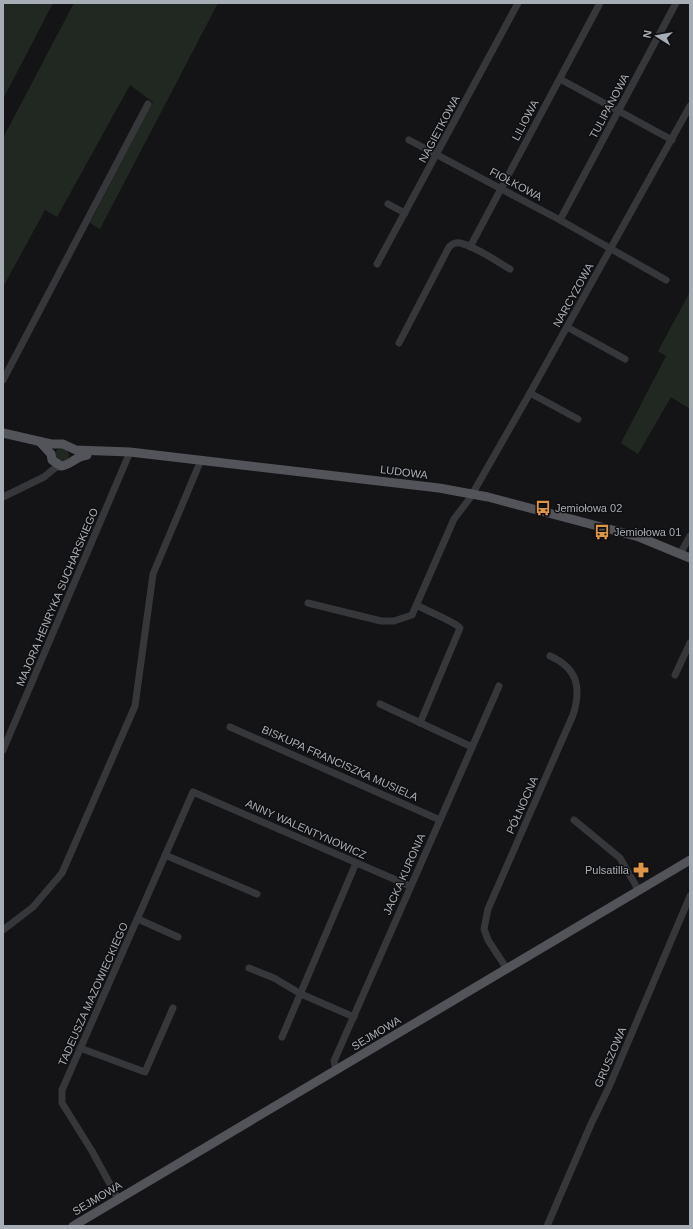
<svg xmlns="http://www.w3.org/2000/svg" width="693" height="1229" font-family="Arial,sans-serif">
<style>
.green{fill:#212821}
.lines{fill:none;stroke-linecap:round;stroke-linejoin:round}
.minor{stroke:#36373a;stroke-width:7}
.major{stroke:#525459;stroke-width:9}
.labels{text-anchor:middle;stroke-width:3;stroke-linejoin:round;paint-order:stroke}
.street-label{font-size:11px;fill:#a7adb4;stroke:#0f0f11}
.poi-label{font-size:11px;fill:#a7adb4;stroke:#0f0f11;text-anchor:start}
</style>
<rect width="100%" height="100%" fill="#141416"/>
<g class="green">
<polygon points="3,3 53,3 3,99"/>
<polygon points="74,3 218,3 100,229 90,223 153,102 130,85 57,217 45,210 3,287 3,138"/>
<polygon points="690,292 690,409 671,397 638,454 621,443 666,356 658,351"/>
<circle cx="62" cy="455" r="7"/>
</g>
<g class="lines">
<g class="minor">
<polyline points="560,79 672,140"/>
<polyline points="409,140 560,220 666,280"/>
<polyline points="388,204 405,213"/>
<polyline points="560,220 676,3"/>
<polyline points="470,247 600,3"/>
<polyline points="377,264 518,3"/>
<polyline points="567,327 625,359"/>
<path d="M399 343 449 247C452 244 455 242 460 243 475 246 496 261 510 269"/>
<polyline points="3,380 148,104"/>
<polyline points="530,393 578,419"/>
<polyline points="3,497 44,477 55,468 61,466"/>
<polyline points="680,554 690,536"/>
<polyline points="308,603 381,621 394,621 412,615 454,519 470,498 530,393 690,106"/>
<path d="M417 605C426 611 456 622 460 628L420 723"/>
<polyline points="675,675 690,643"/>
<polyline points="380,704 472,747"/>
<polyline points="230,727 440,820"/>
<polyline points="3,750 130,452"/>
<polyline points="574,820 620,858 639,891"/>
<polyline points="165,855 257,894"/>
<polyline points="138,919 178,937"/>
<polyline points="3,930 33,907 62,873 135,706 153,574 201,460"/>
<polyline points="249,968 274,978 301,994 354,1017"/>
<path d="M507 969 488 940 484 929 488 909 573 715C582 687 577 668 550 656"/>
<polyline points="282,1037 356,863"/>
<polyline points="80,1048 145,1072 173,1008"/>
<polyline points="336,1070 334,1061 499,686"/>
<polyline points="118,1199 92,1151 62,1103 62,1090 193,792 410,886"/>
<polyline points="547,1226 591,1124 609,1087 690,896"/>
</g>
<g class="major">
<polyline points="3,433 51,444 63,444 76,450 130,452 439,488 488,497 639,537 690,558"/>
<path d="M40 442 51 454 52 460 61 466C71 465 74 457 87 455"/>
<polyline points="73,1226 690,860"/>
</g>
</g>
<defs>
<symbol id="bus-bare" viewBox="-9 -9 18 18"><path d="M-5-6H5V4H4V6H2V4H-2V6H-4V4H-5ZM-3.5-4V0h7V-4ZM-3.5 1.2v1.5H-2V1.2ZM2 1.2v1.5H3.5V1.2Z" fill="#de9644" stroke="#0f0f11" stroke-width="2.5" paint-order="stroke"/></symbol>
<symbol id="pharmacy-bare" viewBox="-9 -9 18 18"><path d="M-2-6h4v4h4v4h-4v4h-4v-4h-4v-4h4Z" fill="#de9644" stroke="#0f0f11" stroke-width="2.5" paint-order="stroke"/></symbol>
</defs>
<g fill-rule="evenodd">
<use href="#bus-bare" x="532" y="497" width="22" height="22"/>
<use href="#bus-bare" x="591" y="521" width="22" height="22"/>
<use href="#pharmacy-bare" x="630" y="859" width="22" height="22"/>
</g>
<g class="labels">
<g class="street-label">
<text transform="translate(609 106) rotate(-62)" y="4">TULIPANOWA</text>
<text transform="translate(525 120) rotate(-62)" y="4">LILIOWA</text>
<text transform="translate(439 129) rotate(-62)" y="4">NAGIETKOWA</text>
<text transform="translate(516 184) rotate(28)" y="4">FIOŁKOWA</text>
<text transform="translate(573 295) rotate(-61)" y="4">NARCYZOWA</text>
<text transform="translate(404 472) rotate(7)" y="4">LUDOWA</text>
<text transform="translate(57 597) rotate(-67)" y="4">MAJORA HENRYKA SUCHARSKIEGO</text>
<text transform="translate(340 763) rotate(24)" y="4">BISKUPA FRANCISZKA MUSIELA</text>
<text transform="translate(522 805) rotate(-66)" y="4">PÓŁNOCNA</text>
<text transform="translate(306 829) rotate(24)" y="4">ANNY WALENTYNOWICZ</text>
<text transform="translate(404 874) rotate(-66)" y="4">JACKA KURONIA</text>
<text transform="translate(93 994) rotate(-66)" y="4">TADEUSZA MAZOWIECKIEGO</text>
<text transform="translate(376 1033) rotate(-31)" y="4">SEJMOWA</text>
<text transform="translate(610 1057) rotate(-67)" y="4">GRUSZOWA</text>
<text transform="translate(97 1198) rotate(-31)" y="4">SEJMOWA</text>
</g>
<g class="poi-label">
<text x="555" y="512">Jemiołowa 02</text>
<text x="614" y="536">Jemiołowa 01</text>
<text x="629" y="874" text-anchor="end">Pulsatilla</text>
</g>
</g>
<rect width="693" height="1229" fill="none" stroke="#a7adb4" stroke-width="8"/>
<g transform="translate(657 36) rotate(281)" stroke="#0f0f11" stroke-width="3" paint-order="stroke">
<path d="M0-3L7 15L0 10L-7 15Z" fill="#a7adb4"/>
<text y="-6" font-size="11" font-weight="bold" text-anchor="middle" fill="#a7adb4">N</text>
</g>
</svg>
